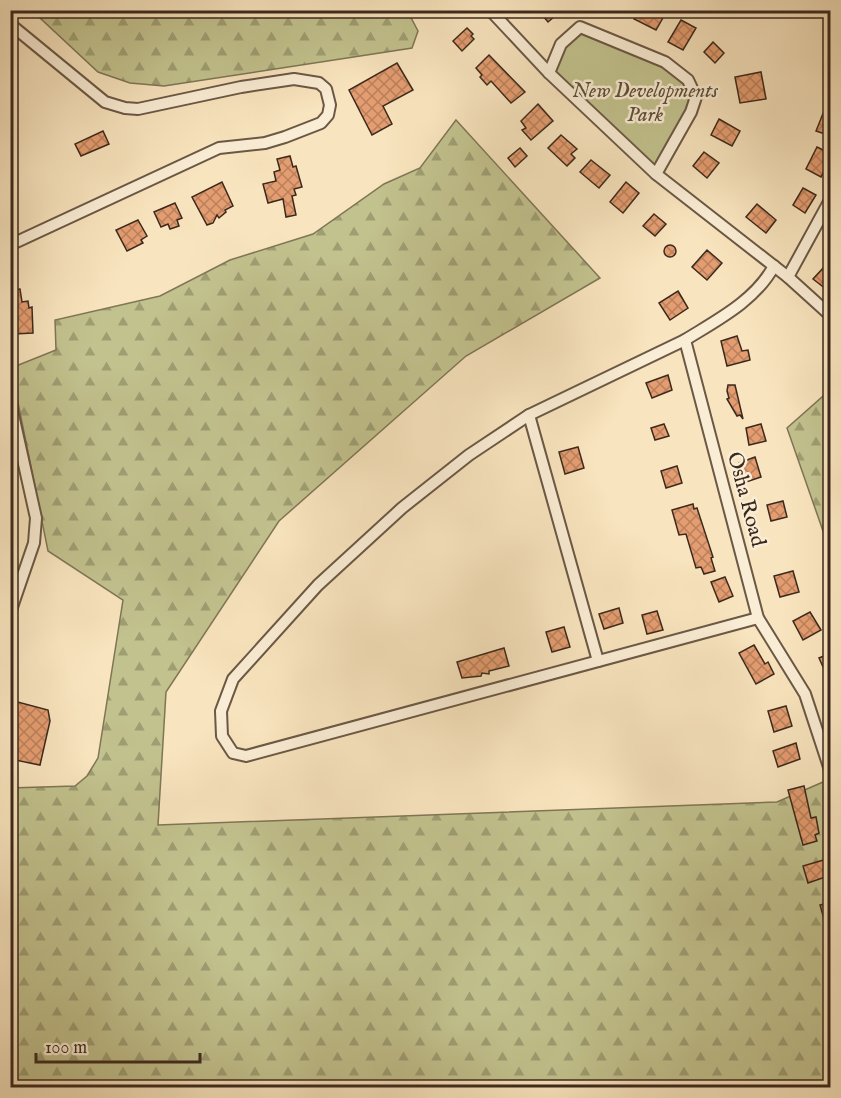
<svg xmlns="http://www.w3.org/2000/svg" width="841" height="1098" font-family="'IM FELL English',serif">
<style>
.forest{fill:url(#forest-firs);stroke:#7f7656;stroke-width:1.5}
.park{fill:#c2c28e;stroke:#7f7656;stroke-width:1.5}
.building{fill:url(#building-cross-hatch);stroke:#3c291d;stroke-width:1.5}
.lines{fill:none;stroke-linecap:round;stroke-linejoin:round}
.minor-casing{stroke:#6b5845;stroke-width:14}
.minor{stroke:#faedd5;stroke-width:10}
.labels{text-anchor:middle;stroke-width:5;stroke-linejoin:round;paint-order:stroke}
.park-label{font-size:21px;font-style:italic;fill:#5e4f39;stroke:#faedd5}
.street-label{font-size:21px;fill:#3c291d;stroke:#faedd5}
</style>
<defs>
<pattern id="forest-firs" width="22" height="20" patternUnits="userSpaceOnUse" patternTransform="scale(1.5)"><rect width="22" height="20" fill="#c2c28e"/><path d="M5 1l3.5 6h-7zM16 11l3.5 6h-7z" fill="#9f9e73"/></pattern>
<pattern id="building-cross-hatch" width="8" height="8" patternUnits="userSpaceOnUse" patternTransform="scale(1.5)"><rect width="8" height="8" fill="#e49d70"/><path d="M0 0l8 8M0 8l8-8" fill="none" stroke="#ba805b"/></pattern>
</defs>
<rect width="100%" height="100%" fill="#f8e4be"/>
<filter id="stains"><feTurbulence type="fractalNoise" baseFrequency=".00333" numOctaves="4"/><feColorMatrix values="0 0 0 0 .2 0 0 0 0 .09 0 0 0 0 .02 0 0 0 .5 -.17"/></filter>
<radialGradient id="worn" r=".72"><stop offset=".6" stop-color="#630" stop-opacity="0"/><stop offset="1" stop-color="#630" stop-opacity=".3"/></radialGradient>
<g class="forest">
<polygon points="334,10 393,10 409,14 418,31 412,48 164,86 130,83 98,72 39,17 37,11"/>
<polygon points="456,120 600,278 466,356 279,521 166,692 158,825 777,802 830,779 830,1087 11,1087 10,788 75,786 87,776 98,758 123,600 48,551 11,368 56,350 55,320 160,296 230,260 313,234 384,184 420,168"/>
<polygon points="830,390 830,551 787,428"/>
</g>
<polygon class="park" points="580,27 665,62 696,97 656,174 549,73 561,44"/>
<g class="building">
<polygon points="538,10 562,10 548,22"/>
<polygon points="639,10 653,10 664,16 656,30 634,19"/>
<polygon points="681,20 696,28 683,50 668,42"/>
<polygon points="467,28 473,34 471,36 474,39 462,51 453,41"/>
<polygon points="713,42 724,53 715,63 704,52"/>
<polygon points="489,55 525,92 511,103 491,81 487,85 480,77 482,75 476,68"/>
<polygon points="397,63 413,90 383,106 392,124 372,135 349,90"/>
<polygon points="761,72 766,99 740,103 735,77"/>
<polygon points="830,96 831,97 831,136 816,131"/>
<polygon points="538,104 553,121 531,140 522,130 526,128 521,121"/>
<polygon points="719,119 740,131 732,146 711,135"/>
<polygon points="103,131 109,144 81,156 75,144"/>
<polygon points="561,135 577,149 571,154 575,158 567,166 548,148"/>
<polygon points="817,147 831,154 831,159 821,177 806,169"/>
<polygon points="520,148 527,156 515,167 508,158"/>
<polygon points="704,152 719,163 707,178 693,166"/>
<polygon points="290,156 293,167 296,166 302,187 294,189 296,195 292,196 296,215 286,217 283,199 268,203 263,184 276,181 274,172 280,170 277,159"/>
<polygon points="591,160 610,175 599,188 580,172"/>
<polygon points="222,182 233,206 225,210 226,212 219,218 217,215 213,223 207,225 192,197"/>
<polygon points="626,182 639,193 623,213 610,202"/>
<polygon points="803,188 816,195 805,213 793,205"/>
<polygon points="175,203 182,218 177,220 179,226 170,229 168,224 161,227 154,212"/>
<polygon points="757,204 776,220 766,233 746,217"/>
<polygon points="654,214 666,224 655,236 643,226"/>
<polygon points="138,220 147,236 141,240 143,243 127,251 116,230"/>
<circle cx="670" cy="251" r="6"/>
<polygon points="707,250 722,263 707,280 692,267"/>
<polygon points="824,267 831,274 831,293 813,279"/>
<polygon points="20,289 22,302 28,301 29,308 32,307 33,333 14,334 13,331 10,332 10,304 14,304 12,290"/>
<polygon points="678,291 688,308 670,320 659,303"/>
<polygon points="737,336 742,351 748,350 750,360 727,366 721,341"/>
<polygon points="668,375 672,390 652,398 646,383"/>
<polygon points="728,385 735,385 743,419 740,415 737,416 727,399 729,398 727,391"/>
<polygon points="664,424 669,436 655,440 651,428"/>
<polygon points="761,424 766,441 749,445 746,428"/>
<polygon points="578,447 584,468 565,474 559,452"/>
<polygon points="755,457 761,477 743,483 739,463"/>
<polygon points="677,466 682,483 666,488 661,471"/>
<polygon points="783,501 787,517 771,521 767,505"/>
<polygon points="693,504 694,509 697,508 713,557 711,558 715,571 704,574 701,567 696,568 686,534 679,535 672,510"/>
<polygon points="793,571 799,592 780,597 774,576"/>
<polygon points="725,577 733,596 719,602 711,582"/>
<polygon points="619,608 623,623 604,629 599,614"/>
<polygon points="657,611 663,630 647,634 642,615"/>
<polygon points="810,612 821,630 803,640 793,621"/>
<polygon points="564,627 570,647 552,652 546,632"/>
<polygon points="754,645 765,664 768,662 774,674 756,684 739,653"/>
<polygon points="504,648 509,666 489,671 489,674 482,673 481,676 462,678 457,662"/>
<polygon points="831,653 831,685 819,658"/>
<polygon points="10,700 48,710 50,721 40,765 10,759"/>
<polygon points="786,706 792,726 774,732 768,711"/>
<polygon points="796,743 800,759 778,767 773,751"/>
<polygon points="804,786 811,818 816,817 819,833 815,835 817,841 803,845 788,790"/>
<polygon points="827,859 831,875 808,883 803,866"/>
<polygon points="831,902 831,933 828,933 820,905"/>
</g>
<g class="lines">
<defs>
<g id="minor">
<polyline points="490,10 549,73 656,174 788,277 830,315"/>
<polyline points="10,24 105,102 125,108 138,109 241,87 294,79 319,83 326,89 330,105 328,115 321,123 285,137 265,143 219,148 10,245"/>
<polyline points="549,73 561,44 580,27 665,62 688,80 696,97 691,112 656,174"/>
<path d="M774 266C755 301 717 320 685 340L758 618 805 694 830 770"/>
<polyline points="788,277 830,200"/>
<polyline points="685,340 529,415 469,455 402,508 318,585 233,679 221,711 222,736 233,753 246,756 758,618"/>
<polyline points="10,401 36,518 34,543 10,613"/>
<polyline points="529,415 598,661"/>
</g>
</defs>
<use href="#minor" class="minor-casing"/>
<use href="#minor" class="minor"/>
</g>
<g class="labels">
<g class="park-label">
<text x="645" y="97">New Developments<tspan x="645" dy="24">Park</tspan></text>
</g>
<g class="street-label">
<text transform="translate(747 499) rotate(75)" y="7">Osha Road</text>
</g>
</g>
<rect width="841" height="1098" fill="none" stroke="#f8e4be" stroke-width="36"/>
<rect x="12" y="12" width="817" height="1074" fill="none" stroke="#3c291d" stroke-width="3"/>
<rect x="18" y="18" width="805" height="1062" fill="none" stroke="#3c291d" stroke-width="1.5"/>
<path d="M36 1053v9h164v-9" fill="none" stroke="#3c291d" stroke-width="3"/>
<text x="45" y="1053" font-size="18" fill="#3c291d" stroke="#faedd5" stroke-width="4.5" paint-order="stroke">100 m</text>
<rect width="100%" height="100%" filter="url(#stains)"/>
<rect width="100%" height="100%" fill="url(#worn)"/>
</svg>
